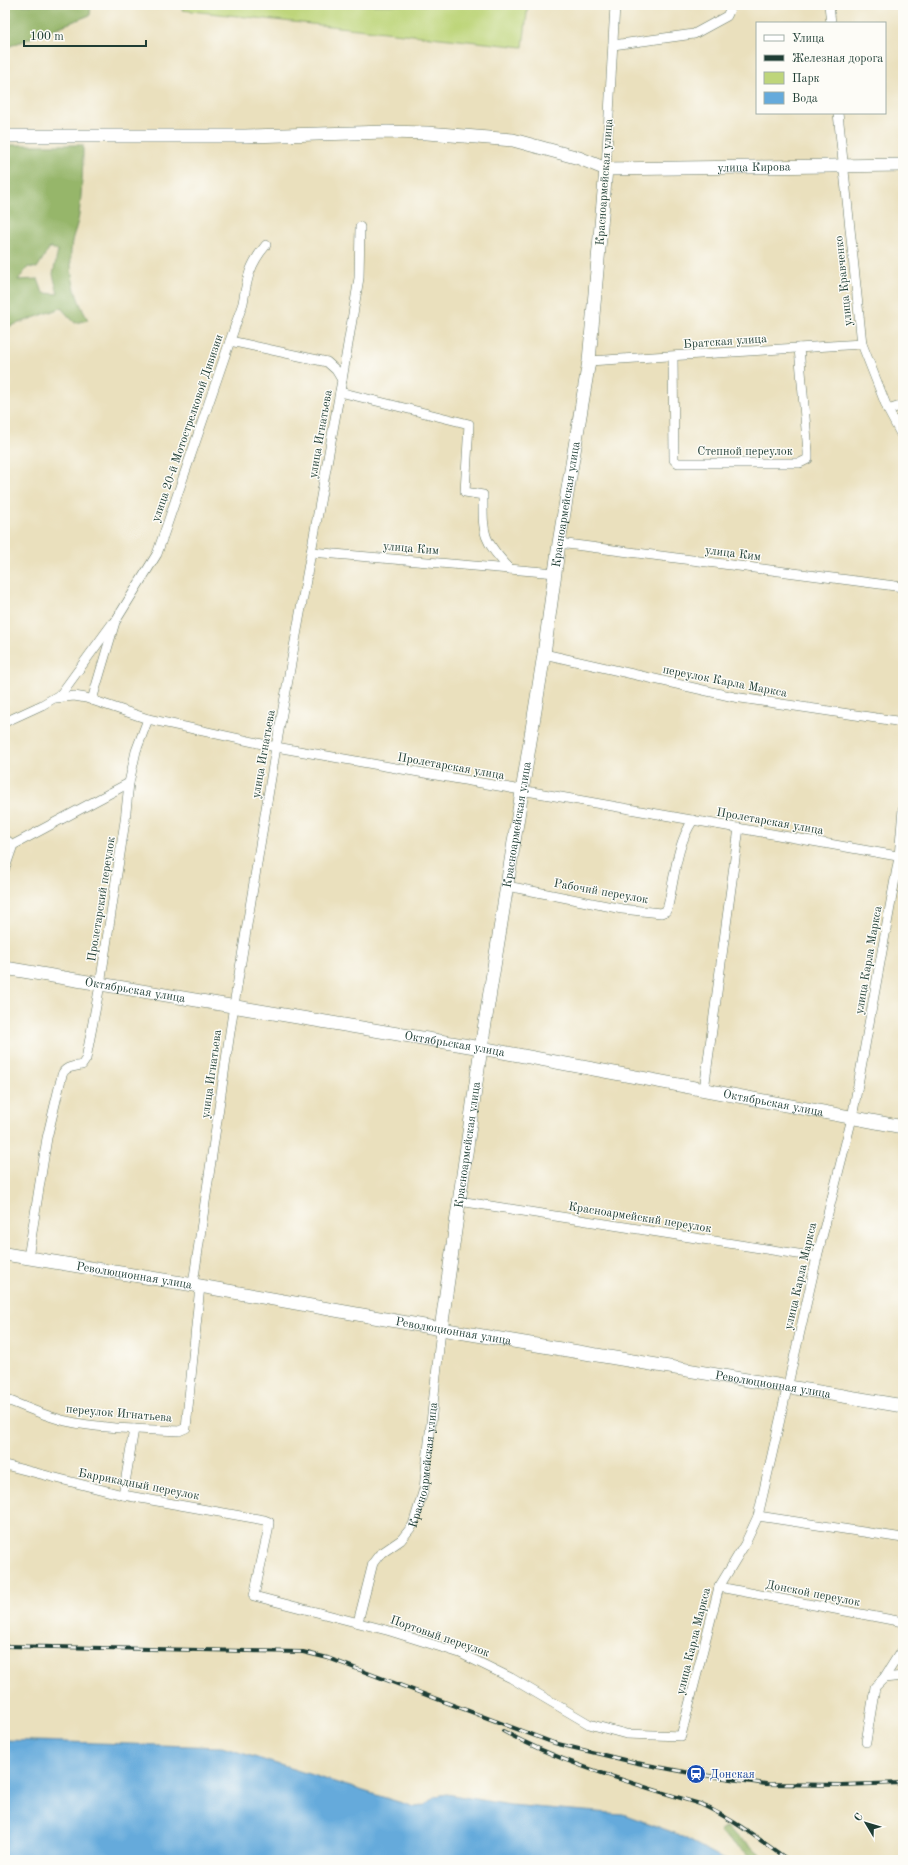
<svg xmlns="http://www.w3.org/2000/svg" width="908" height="1865" font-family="'Old Standard TT',serif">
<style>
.green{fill:#bed57a;stroke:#6e8957}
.forest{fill:#96b66a;stroke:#5a7a4f;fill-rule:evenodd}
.water{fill:#65aadb;stroke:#427488}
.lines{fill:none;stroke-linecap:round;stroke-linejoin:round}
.street-casing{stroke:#667664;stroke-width:10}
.secondary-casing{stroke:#667664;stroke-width:14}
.street{stroke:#fff;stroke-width:9}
.secondary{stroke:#fff;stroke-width:13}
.rail-casing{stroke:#1f3d34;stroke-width:4}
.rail{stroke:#fdfcf7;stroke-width:2.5;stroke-dasharray:8;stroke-linecap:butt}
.labels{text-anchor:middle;stroke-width:3;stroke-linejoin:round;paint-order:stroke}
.street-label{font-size:12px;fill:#1f3d34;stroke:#fdfcf7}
.transit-label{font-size:12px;fill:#164399;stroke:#fdfcf7;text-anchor:start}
</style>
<rect width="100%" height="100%" fill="#fdfcf7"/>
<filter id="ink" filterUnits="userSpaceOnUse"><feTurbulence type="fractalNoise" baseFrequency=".025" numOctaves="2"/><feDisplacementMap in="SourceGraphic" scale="8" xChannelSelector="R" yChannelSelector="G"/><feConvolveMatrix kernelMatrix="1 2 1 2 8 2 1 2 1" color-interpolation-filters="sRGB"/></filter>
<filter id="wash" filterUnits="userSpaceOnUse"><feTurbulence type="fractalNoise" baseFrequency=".012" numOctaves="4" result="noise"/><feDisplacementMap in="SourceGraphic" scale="16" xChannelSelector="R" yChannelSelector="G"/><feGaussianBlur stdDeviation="0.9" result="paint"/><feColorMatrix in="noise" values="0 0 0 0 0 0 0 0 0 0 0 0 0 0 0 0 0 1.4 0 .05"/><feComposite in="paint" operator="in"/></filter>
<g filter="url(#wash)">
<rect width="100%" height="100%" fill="#eae0bd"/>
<polygon class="green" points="184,5 528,5 523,47 182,10"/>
<g class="forest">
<polygon points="5,5 91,5 90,15 5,48"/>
<path d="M5 145H83C83 168 82 191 79 215 78 224 74 232 72 241 68 270 74 295 88 320L75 323 61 308 5 328ZM50 247 58 251 53 274 58 294 43 293 38 279 18 280 28 267 37 268Z"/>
<polygon points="726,1827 768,1860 756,1860 719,1832"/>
</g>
<polygon class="water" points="5,1740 222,1747 415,1807 424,1806 436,1796 447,1794 510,1805 623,1814 675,1833 726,1860 5,1860"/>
</g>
<g filter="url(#ink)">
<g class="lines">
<defs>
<g id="street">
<polyline points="829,5 831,23"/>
<polyline points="613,45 694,34 727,16 732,5"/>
<polyline points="838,113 862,344 888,410 903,438"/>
<polyline points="606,169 615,5"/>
<polyline points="230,341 327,362 336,370 342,380"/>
<polyline points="673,357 674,460 678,463 800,463 808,459 808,452 799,348"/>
<polyline points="589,361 862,344"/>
<path d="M340 392 469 424 465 492 483 495C483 535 482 539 510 569"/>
<polyline points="888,410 903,405"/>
<polyline points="559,543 903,587"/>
<polyline points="311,552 556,573"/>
<polyline points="544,654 734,697 903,722"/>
<polyline points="56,698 74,696 86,698 148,719 276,747 903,857"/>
<path d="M92 700 115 622 157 554 243 303C247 279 249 265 266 245"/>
<polyline points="5,722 42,705 61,694 112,624"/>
<polyline points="5,839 13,845"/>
<polyline points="5,868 13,845 129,783"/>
<path d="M507 886 622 909 661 913 666 911 668 906C675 876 676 846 693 820"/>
<polyline points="704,1090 739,828"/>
<polyline points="459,1201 817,1257"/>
<path d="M28 1258 47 1138 62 1075C65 1066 74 1067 82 1065L86 1059 100 985 125 821 129 783 136 751 148 719"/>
<polyline points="193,1284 234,1005 276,747 342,380 359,278 360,227"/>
<path d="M5 1399C25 1407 44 1416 66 1421 102 1429 142 1429 179 1431L186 1428 200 1286"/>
<polyline points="5,1465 123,1495 264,1520 269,1522 268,1531 254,1596 390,1631 460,1653 511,1678 589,1724 626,1734 681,1736 719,1587 745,1544 758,1516 817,1257 852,1118 899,857 903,809"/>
<polyline points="123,1495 134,1429"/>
<polyline points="758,1516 903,1538"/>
<polyline points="719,1587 903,1622"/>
<path id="s1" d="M358 1622 373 1563 379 1555 401 1540 413 1525 424 1489 441 1329"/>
<polyline points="884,1678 903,1676"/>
<polyline points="866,1742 875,1687 884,1678 903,1648"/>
</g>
<g id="secondary">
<path id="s2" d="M5 136H245L387 132 427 133 513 140 579 158 606 169 903 165"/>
<path id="s3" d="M5 968 481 1048 903 1127"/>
<path id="s4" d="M5 1254 200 1286 441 1329 903 1406"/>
<path id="s5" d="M441 1329 481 1048 544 654 559 543 589 361 606 169"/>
</g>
</defs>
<use href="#street" class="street-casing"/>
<use href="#secondary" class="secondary-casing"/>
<use href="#street" class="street"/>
<use href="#secondary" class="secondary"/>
<defs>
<g id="rail">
<polyline points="5,1646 303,1652 328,1658 554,1743 637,1763 696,1774 766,1784 841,1785 903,1783"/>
<path d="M503 1731C565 1765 633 1783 700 1804 733 1819 759 1839 788 1860"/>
</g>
</defs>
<use href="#rail" class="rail-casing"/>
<use href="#rail" class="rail"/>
</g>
</g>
<defs>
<symbol id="station-disc" viewBox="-11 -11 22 22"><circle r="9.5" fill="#1a4fb4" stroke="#fdfcf7"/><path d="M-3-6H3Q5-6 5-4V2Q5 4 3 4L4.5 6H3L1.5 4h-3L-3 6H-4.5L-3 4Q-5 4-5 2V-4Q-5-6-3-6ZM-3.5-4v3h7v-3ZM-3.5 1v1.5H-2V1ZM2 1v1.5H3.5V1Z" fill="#fff"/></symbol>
</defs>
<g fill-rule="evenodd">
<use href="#station-disc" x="685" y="1763" width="22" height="22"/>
</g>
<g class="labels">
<g class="street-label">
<text dy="4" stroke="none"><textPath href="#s2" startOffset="754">улица Кирова</textPath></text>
<text transform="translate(604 182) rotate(-86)" y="4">Красноармейская улица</text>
<text transform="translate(843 281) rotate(-96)" y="4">улица Кравченко</text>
<text transform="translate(725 341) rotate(-4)" y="4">Братская улица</text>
<text transform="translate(187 428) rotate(-71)" y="4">улица 20-й Мотострелковой Дивизии</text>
<text transform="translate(320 434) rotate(-80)" y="4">улица Игнатьева</text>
<text x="745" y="455">Степной переулок</text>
<text dy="4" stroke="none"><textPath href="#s5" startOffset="834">Красноармейская улица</textPath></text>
<text transform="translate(411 548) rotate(5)" y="4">улица Ким</text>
<text transform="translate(733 553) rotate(7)" y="4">улица Ким</text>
<text transform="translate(725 681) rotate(11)" y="4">переулок Карла Маркса</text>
<text transform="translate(263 754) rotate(-80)" y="4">улица Игнатьева</text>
<text transform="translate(451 766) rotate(10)" y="4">Пролетарская улица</text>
<text transform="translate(770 821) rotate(10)" y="4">Пролетарская улица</text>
<text dy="4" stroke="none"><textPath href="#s5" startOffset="510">Красноармейская улица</textPath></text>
<text transform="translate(601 891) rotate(10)" y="4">Рабочий переулок</text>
<text transform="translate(101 899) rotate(-81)" y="4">Пролетарский переулок</text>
<text transform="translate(868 960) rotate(-80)" y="4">улица Карла Маркса</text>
<text dy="4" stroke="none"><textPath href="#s3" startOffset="132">Октябрьская улица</textPath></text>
<text dy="4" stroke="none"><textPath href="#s3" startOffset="456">Октябрьская улица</textPath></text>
<text transform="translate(211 1074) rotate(-82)" y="4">улица Игнатьева</text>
<text dy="4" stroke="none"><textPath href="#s3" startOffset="780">Октябрьская улица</textPath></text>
<text dy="4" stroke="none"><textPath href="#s5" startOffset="186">Красноармейская улица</textPath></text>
<text transform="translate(640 1217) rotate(9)" y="4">Красноармейский переулок</text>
<text dy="4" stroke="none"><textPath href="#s4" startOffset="131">Революционная улица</textPath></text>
<text transform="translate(800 1276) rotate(-77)" y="4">улица Карла Маркса</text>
<text dy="4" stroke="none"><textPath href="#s4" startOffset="455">Революционная улица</textPath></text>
<text dy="4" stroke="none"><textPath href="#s4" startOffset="779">Революционная улица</textPath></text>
<text transform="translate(119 1413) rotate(5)" y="4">переулок Игнатьева</text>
<text dy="4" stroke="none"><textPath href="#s1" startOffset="178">Красноармейская улица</textPath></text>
<text transform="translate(139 1484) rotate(11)" y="4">Баррикадный переулок</text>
<text transform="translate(813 1593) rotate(11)" y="4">Донской переулок</text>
<text transform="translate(440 1636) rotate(19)" y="4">Портовый переулок</text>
<text transform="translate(693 1641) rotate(-76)" y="4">улица Карла Маркса</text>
</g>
<g class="transit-label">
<text x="710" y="1778">Донская</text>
</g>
</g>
<rect width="908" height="1865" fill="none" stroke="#fdfcf7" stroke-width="20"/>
<rect x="756" y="22" width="130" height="92" fill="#fdfcf7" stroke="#a4b0a9"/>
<rect x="764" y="35" width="20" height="6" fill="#ffffff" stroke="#a4b0a9"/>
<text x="792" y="42" font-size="12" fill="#1f3d34">Улица</text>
<rect x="764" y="55" width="20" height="6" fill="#1f3d34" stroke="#a4b0a9"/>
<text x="792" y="62" font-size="12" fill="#1f3d34">Железная дорога</text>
<rect x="764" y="72" width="20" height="12" fill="#bed57a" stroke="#a4b0a9"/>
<text x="792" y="82" font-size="12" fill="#1f3d34">Парк</text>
<rect x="764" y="92" width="20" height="12" fill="#65aadb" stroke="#a4b0a9"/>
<text x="792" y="102" font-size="12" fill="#1f3d34">Вода</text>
<g transform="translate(866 1823) rotate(308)" stroke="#fdfcf7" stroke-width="3" paint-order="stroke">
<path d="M0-3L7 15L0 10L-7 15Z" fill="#1f3d34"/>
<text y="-6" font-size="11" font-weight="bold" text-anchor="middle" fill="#1f3d34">С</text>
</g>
<path d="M24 40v6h122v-6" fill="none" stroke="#1f3d34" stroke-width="2"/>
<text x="30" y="40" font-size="12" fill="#1f3d34" stroke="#fdfcf7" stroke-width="3" paint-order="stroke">100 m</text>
</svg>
